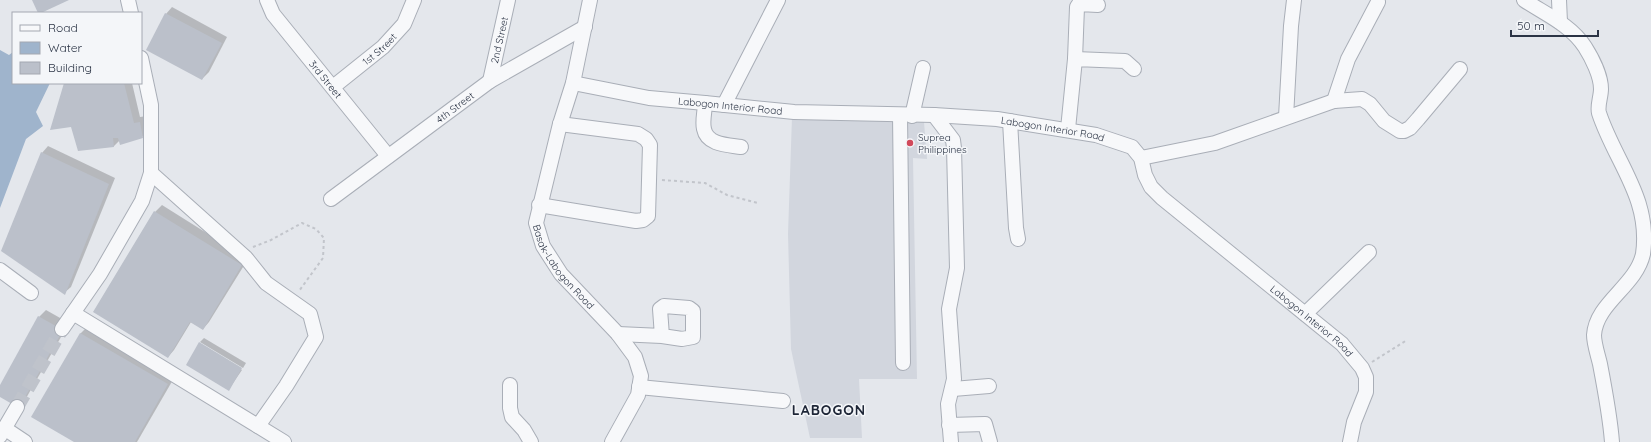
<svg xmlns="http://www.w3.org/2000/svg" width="1651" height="442" font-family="Quicksand,sans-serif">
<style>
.built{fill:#d2d6de}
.water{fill:#9fb4cc}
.shadow{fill:#0003}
.building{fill:#bbc0ca}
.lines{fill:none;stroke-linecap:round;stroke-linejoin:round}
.minor-tunnel{stroke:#bfc3cb;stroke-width:14;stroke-dasharray:14 7;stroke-linecap:butt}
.minor-casing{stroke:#a9aeb7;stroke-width:16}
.path{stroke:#c2c5cb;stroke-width:2;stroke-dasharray:3 3;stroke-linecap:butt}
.minor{stroke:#f7f8fa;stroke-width:14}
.poi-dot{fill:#d1495b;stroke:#f4f6f9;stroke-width:1.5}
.labels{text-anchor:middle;stroke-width:3;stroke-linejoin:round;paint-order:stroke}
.street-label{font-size:10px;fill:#2b3445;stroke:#f4f6f9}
.poi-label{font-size:10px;fill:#2b3445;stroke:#f4f6f9;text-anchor:start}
.district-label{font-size:14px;font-weight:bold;letter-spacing:1px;fill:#1d2536;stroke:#f4f6f9}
</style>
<rect width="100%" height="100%" fill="#e4e7ec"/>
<polygon class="built" points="792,117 924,122 927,159 913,158 917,379 859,379 862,438 810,438 791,349 788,234"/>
<polygon class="water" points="0,50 9,55 13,52 13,83 50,83 36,112 43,126 26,139 0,208"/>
<g class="shadow">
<polygon points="172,7 227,37 209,72 202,79 166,14"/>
<polygon points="65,83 132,83 140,117 147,116 149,130 142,137 120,140 114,146 79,150"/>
<polygon points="48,146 115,178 71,287 64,293 42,153"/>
<polygon points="162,205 248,259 209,322 203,329 191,322 174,350 168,357 155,212"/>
<polygon points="46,310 69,323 25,400 19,407 0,396 0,387 39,317"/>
<polygon points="87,327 174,378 137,442 76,442 80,334"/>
<polygon points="204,338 246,363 243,368 200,342"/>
<polygon points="199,344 242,370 229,389"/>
</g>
<g class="building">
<polygon points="32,0 69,0 41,13 38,13"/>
<polygon points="165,13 222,43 202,80 146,50"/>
<polygon points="64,83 124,83 134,123 140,122 143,138 120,145 118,138 113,138 114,147 78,151 71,127 50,130"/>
<polygon points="41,152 109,184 65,295 1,251"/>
<polygon points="154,211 242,265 203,330 190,322 168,358 93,312"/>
<polygon points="38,316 63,330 19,408 0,397 0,385"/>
<polygon points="80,333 168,384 135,442 74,442 31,417"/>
<polygon points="199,342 242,368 229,391 186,365"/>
</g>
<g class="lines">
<polyline class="minor-tunnel" points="17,407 62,329"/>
<defs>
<g id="minor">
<polyline points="128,0 131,13"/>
<path id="s1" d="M267 0 273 14 388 156"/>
<path id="s2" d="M590 0 573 83 560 124 536 223 543 246 561 274 618 334 635 357 641 376 638 395 612 442"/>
<path d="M1524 0C1545 14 1571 25 1585 47 1592 58 1601 76 1601 89 1601 97 1597 106 1599 113 1615 162 1651 198 1643 254 1636 286 1596 303 1594 335 1594 344 1598 355 1600 364 1605 390 1610 416 1612 442"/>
<polyline points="1559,0 1560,22"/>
<polyline points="1075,59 1077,7 1079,4 1098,5"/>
<path id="s3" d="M490 81 508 0"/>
<path id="s4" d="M573 83 649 98 705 103 794 112 934 115 997 119 1096 135 1132 147 1141 158 1145 175 1151 187 1162 198 1342 344 1362 368 1366 377V392L1354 422 1350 442"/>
<path id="s5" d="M333 87 383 47 404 24 414 0"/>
<polyline points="1334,101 1348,59 1378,2"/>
<path d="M705 103C705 111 702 121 704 129 707 145 728 145 741 147"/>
<polyline points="724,105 778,0"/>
<polyline points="900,115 903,363"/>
<polyline points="934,115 953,140 954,148 957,268 949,309 954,379 948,404 951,442"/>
<polyline points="912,116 923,68"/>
<polyline points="1286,117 1291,26 1294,0"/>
<polyline points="1010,121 1016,228 1018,239"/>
<polyline points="1068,129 1075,59 1125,61 1134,69"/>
<polyline points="1141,158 1215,143 1334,101 1362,99 1370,104 1384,121 1400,131 1404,131 1410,128 1418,119 1460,69"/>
<polyline points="151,173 246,258 266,283 310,314 316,337 286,386 258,426"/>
<path id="s6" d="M331 199 490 81 585 27"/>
<polyline points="539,205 636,221 643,220 648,216 650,145 646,139 638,134 560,124"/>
<polyline points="0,270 31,293"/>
<polyline points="73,313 284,442"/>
<polyline points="1305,314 1369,252"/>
<polyline points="62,329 100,274 142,201 151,173 151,105 141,58"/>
<polyline points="618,334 662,336 660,309 664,306 689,308 693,311 693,337 682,339 662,336"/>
<polyline points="510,385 510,408 512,417 524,430 531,442"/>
<polyline points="639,387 783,401"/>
<polyline points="953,389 989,386"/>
<polyline points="949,425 985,424 990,442"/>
<polyline points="4,428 25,442"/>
<polyline points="0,436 17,407"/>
</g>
</defs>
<use href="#minor" class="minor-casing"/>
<g class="path">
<polyline points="662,180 705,183 727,195 758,203"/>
<polyline points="253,247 271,240 302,223 316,229 324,238 323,258 299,291"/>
<polyline points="1372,362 1407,340"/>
</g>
<use href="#minor" class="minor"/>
</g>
<circle class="poi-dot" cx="910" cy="143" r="4"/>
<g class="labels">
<g class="street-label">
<text dy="4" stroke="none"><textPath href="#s3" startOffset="42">2nd Street</textPath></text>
<text dy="4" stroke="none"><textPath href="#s5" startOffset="60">1st Street</textPath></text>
<text dy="4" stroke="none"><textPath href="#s1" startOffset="99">3rd Street</textPath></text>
<text dy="4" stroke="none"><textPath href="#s4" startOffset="159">Labogon Interior Road</textPath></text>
<text dy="4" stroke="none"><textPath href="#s6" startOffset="154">4th Street</textPath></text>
<text dy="4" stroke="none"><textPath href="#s4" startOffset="483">Labogon Interior Road</textPath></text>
<text dy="4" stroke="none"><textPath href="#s2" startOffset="282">Basak-Labogon Road</textPath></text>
<text dy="4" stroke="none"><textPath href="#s4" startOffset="819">Labogon Interior Road</textPath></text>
</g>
<g class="poi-label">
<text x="918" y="141">Suprea<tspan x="918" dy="12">Philippines</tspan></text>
</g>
<g class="district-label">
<text x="829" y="415">LABOGON</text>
</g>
</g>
<rect x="12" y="12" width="130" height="72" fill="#f4f6f9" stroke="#a4a8b1"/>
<rect x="20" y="25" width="20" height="6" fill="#f7f8fa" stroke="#a4a8b1"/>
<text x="48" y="32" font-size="12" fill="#2b3445">Road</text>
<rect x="20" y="42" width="20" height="12" fill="#9fb4cc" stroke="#a4a8b1"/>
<text x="48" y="52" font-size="12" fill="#2b3445">Water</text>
<rect x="20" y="62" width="20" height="12" fill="#bbc0ca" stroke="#a4a8b1"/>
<text x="48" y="72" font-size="12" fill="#2b3445">Building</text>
<path d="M1511 30v6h87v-6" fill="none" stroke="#2b3445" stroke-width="2"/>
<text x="1517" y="30" font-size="12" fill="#2b3445" stroke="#f4f6f9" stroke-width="3" paint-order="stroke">50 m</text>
</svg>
